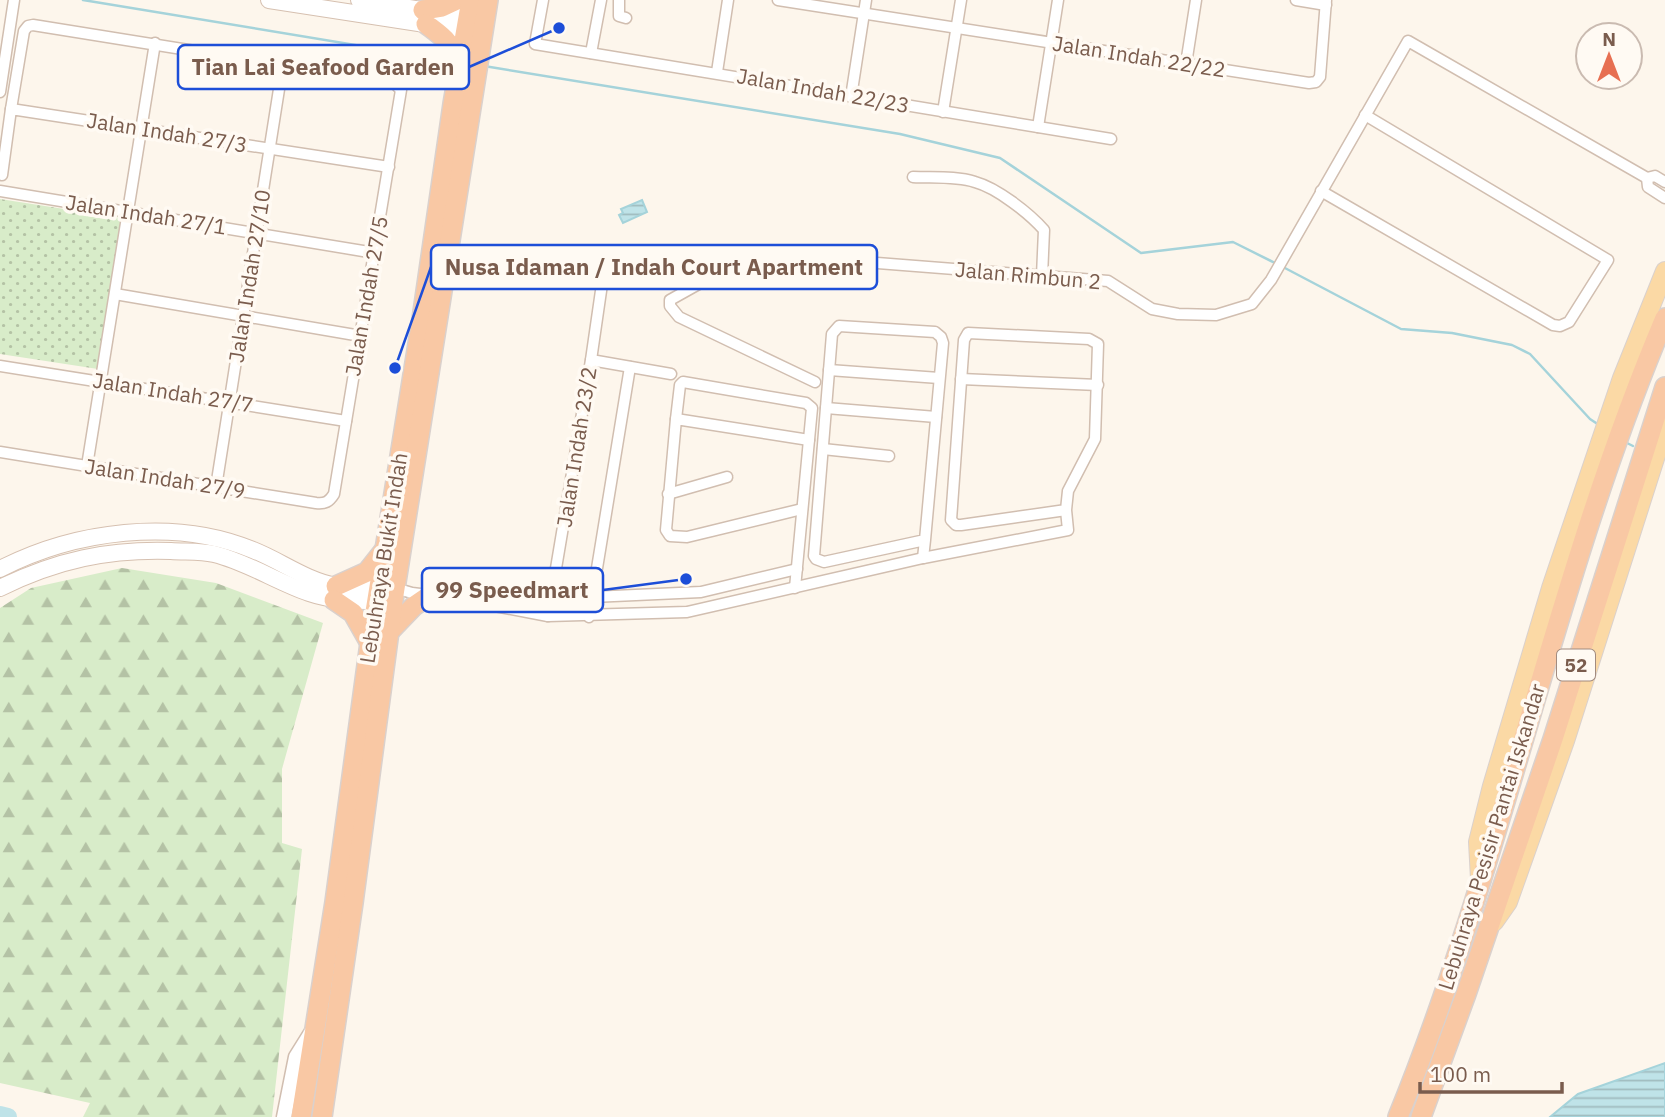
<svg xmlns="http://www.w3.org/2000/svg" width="1665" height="1117" font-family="'IBM Plex Sans',sans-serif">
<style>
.forest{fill:url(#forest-firs)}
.park{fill:url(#park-dots)}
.water{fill:url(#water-rules);stroke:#a5d3da;stroke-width:2}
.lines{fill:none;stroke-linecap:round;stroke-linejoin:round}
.stream{stroke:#a5d3da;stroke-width:2.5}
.river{stroke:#bfe3e8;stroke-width:18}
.minor-casing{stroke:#d1beb0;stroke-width:13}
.tertiary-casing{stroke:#d1beb0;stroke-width:17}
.secondary-casing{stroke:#d6c0b0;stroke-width:18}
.primary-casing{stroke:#dad1cd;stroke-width:20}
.trunk-casing{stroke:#dad1cd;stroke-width:22}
.minor{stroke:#fff;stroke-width:10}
.tertiary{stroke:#fff;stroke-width:14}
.secondary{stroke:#fff;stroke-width:16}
.primary{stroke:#fbd9a5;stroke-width:18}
.trunk{stroke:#f9c8a4;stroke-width:19}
.labels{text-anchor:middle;stroke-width:7;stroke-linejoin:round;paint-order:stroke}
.shield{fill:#fffaf3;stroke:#a28b7f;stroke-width:2}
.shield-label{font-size:19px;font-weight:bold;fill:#7a5c4d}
.street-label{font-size:21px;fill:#7a5c4d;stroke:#fffaf3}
.leader{fill:none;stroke:#1d4ed8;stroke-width:2.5}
.callout-dot{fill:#1d4ed8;stroke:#fffaf3;stroke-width:2.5}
.callout{fill:#fffaf3;stroke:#1d4ed8;stroke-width:2.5}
.callout-label{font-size:23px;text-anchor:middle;font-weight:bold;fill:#7a5c4d}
</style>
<defs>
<pattern id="forest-firs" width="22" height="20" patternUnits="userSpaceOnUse" patternTransform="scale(1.75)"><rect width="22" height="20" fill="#d8ecc9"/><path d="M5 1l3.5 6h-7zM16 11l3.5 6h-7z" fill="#b4c2a5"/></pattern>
<pattern id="park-dots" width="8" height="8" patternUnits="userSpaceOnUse" patternTransform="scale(1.75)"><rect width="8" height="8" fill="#d8ecc9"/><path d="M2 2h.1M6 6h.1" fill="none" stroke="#b4c2a5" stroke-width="1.8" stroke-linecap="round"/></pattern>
<pattern id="water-rules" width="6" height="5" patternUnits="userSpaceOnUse" patternTransform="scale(1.75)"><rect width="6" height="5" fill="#bfe3e8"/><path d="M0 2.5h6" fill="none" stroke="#a0bbbe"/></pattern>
</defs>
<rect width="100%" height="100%" fill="#fdf6ec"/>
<polygon class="forest" points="122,568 216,583 323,623 282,769 282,843 302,849 272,1117 83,1117 90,1103 0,1083 0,608 31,588"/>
<polygon class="park" points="0,199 122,218 98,369 0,354"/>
<g class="water">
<polygon points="642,200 647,212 623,223 619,215 623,213 621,209"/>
<polygon points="1665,1063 1665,1117 1550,1117 1578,1094"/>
</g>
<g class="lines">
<g class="stream">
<polyline points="83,0 446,60"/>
<polyline points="484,66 900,134 1000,158 1141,253 1233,242 1277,264"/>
<polyline points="1283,267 1401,329 1452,333 1512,345 1530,354 1590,419 1599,425"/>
<polyline points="1625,442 1633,446"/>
</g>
<polyline class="river" points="0,1115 8,1117"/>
<defs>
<g id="minor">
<polyline points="543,0 535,44 1111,139"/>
<polyline points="619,0 619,16 626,18"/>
<polyline points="778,0 1309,83 1316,82 1320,77 1326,0"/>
<polyline points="1296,0 1326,5"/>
<polyline points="591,53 601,0"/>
<polyline points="1186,64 1196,0"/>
<polyline points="717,72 728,0"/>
<polyline points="0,92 14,0"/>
<polyline points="851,97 866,0"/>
<polyline points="943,112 961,0"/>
<polyline points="1038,127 1058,0"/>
<polyline points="2,175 11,109 389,167"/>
<path d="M913 177C933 178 956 176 975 182 997 188 1029 213 1044 230L1042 276"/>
<polyline points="1647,178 1648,187 1665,198"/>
<polyline points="1647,178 1655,176 1665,182"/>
<polyline points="0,191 375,253"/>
<polyline points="1321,191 1553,325 1560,326 1569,322 1608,260 1365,115"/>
<polyline points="115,294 361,336"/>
<polyline points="591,360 671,374"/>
<polyline points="0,366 346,421"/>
<polyline points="829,370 939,378"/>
<polyline points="961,379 1098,385"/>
<polyline points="815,382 679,317 670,306 670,300 704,281 762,254 1108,281 1152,309 1178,314 1216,315 1252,304 1271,280 1408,41 1647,178"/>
<polyline points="826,408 936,417"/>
<polyline points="676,419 680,385 683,382 806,403 812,408 795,588"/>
<polyline points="823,449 889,456"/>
<path d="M0 452 316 503C325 504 329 502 334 494L401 90 394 83 33 25 28 26 24 31 11 109"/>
<polyline points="87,466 155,43"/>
<polyline points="216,487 283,64"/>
<polyline points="668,494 727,477"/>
<polyline points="802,509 687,537 670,536 666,530 676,419 809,440"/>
<polyline points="923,558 925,540 943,343 941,337 935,332 839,326 832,334 814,556 816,559 824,562 925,540"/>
<polyline points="395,588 412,593 452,598 548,616 687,612 923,558 1068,530 1066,510 1068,491 1095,439 1098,344 1089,339 968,333 964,340 951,520 956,525 961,525 1066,510"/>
<polyline points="592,597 701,592 797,569"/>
<polyline points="548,616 591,360 603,277"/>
<polyline points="589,617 630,367"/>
</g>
<polyline id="tertiary" points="284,1117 296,1057 311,1033"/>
<g id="secondary">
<polyline points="269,0 477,32"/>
<polyline points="359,0 478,19"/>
<path d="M0 569C74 531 174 517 253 550 281 561 305 580 336 586 353 588 372 587 389 588"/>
<path d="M0 588C57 560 108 549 171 551 185 552 201 551 214 554 247 562 277 582 309 593 335 602 361 601 388 601"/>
</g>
<g id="primary">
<polyline points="1480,879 1478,842 1492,786 1551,588 1622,378 1665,271"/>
<polyline points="1494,922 1508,902 1565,741 1665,427"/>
</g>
<g id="trunk">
<polyline points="423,10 442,7 457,0"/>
<path d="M426 24C446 39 451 41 457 66"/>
<polyline points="336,586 367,572 382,553"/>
<polyline points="334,600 353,613 370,643"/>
<polyline points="389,632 414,606 430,595"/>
<polyline points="301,1117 335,902 370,643 422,319 453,104 471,0"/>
<polyline points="322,1117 353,903 393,601 488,0"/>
<path d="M1398 1117C1504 857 1555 577 1665 318"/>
<polyline points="1421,1117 1466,994 1553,739 1665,387"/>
</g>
</defs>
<use href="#minor" class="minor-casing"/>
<use href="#tertiary" class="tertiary-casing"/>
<use href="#secondary" class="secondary-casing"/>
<use href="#primary" class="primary-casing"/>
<use href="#trunk" class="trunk-casing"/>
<use href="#minor" class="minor"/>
<use href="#tertiary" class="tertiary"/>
<use href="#secondary" class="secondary"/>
<use href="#primary" class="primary"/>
<use href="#trunk" class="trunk"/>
</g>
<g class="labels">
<rect class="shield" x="1557" y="649.5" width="38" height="31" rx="5"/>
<g class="shield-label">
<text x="1576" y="672">52</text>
</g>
<g class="street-label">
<text transform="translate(1139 57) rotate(9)" y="7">Jalan Indah 22/22</text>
<text transform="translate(823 91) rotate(10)" y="7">Jalan Indah 22/23</text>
<text transform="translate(167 133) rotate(9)" y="7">Jalan Indah 27/3</text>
<text transform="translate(146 215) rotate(9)" y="7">Jalan Indah 27/1</text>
<text transform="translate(250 276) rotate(-81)" y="7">Jalan Indah 27/10</text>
<text transform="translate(1028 276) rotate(5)" y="7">Jalan Rimbun 2</text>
<text transform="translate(367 296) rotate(-80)" y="7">Jalan Indah 27/5</text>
<text transform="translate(173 393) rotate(9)" y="7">Jalan Indah 27/7</text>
<text transform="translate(577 447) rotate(-81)" y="7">Jalan Indah 23/2</text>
<text transform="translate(165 479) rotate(9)" y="7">Jalan Indah 27/9</text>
<text transform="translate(384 558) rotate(-81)" y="7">Lebuhraya Bukit Indah</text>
<text transform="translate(1492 837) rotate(-73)" y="7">Lebuhraya Pesisir Pantai Iskandar</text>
</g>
</g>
<path class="leader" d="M559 28L469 67M395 368L431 267M686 579L603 590"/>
<g class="callout-dot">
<circle cx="559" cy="28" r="7"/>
<circle cx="395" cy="368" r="7"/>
<circle cx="686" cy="579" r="7"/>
</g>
<g class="callout">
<rect x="178" y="45" width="291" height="44" rx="7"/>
<rect x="431" y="245" width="446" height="44" rx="7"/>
<rect x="422" y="568" width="181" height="44" rx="7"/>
</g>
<g class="callout-label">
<text x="323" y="75">Tian Lai Seafood Garden</text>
<text x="654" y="275">Nusa Idaman / Indah Court Apartment</text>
<text x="512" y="598">99 Speedmart</text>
</g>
<g transform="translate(1609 56)"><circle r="33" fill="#fffaf3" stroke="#cabbb1" stroke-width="2"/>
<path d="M0-5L12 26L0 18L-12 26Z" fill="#e76f51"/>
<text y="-10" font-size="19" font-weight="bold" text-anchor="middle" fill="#7a5c4d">N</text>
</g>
<path d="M1420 1082v10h142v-10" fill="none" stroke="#7a5c4d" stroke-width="3.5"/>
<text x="1430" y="1082" font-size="21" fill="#7a5c4d" stroke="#fffaf3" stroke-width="5" paint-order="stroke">100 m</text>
</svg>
